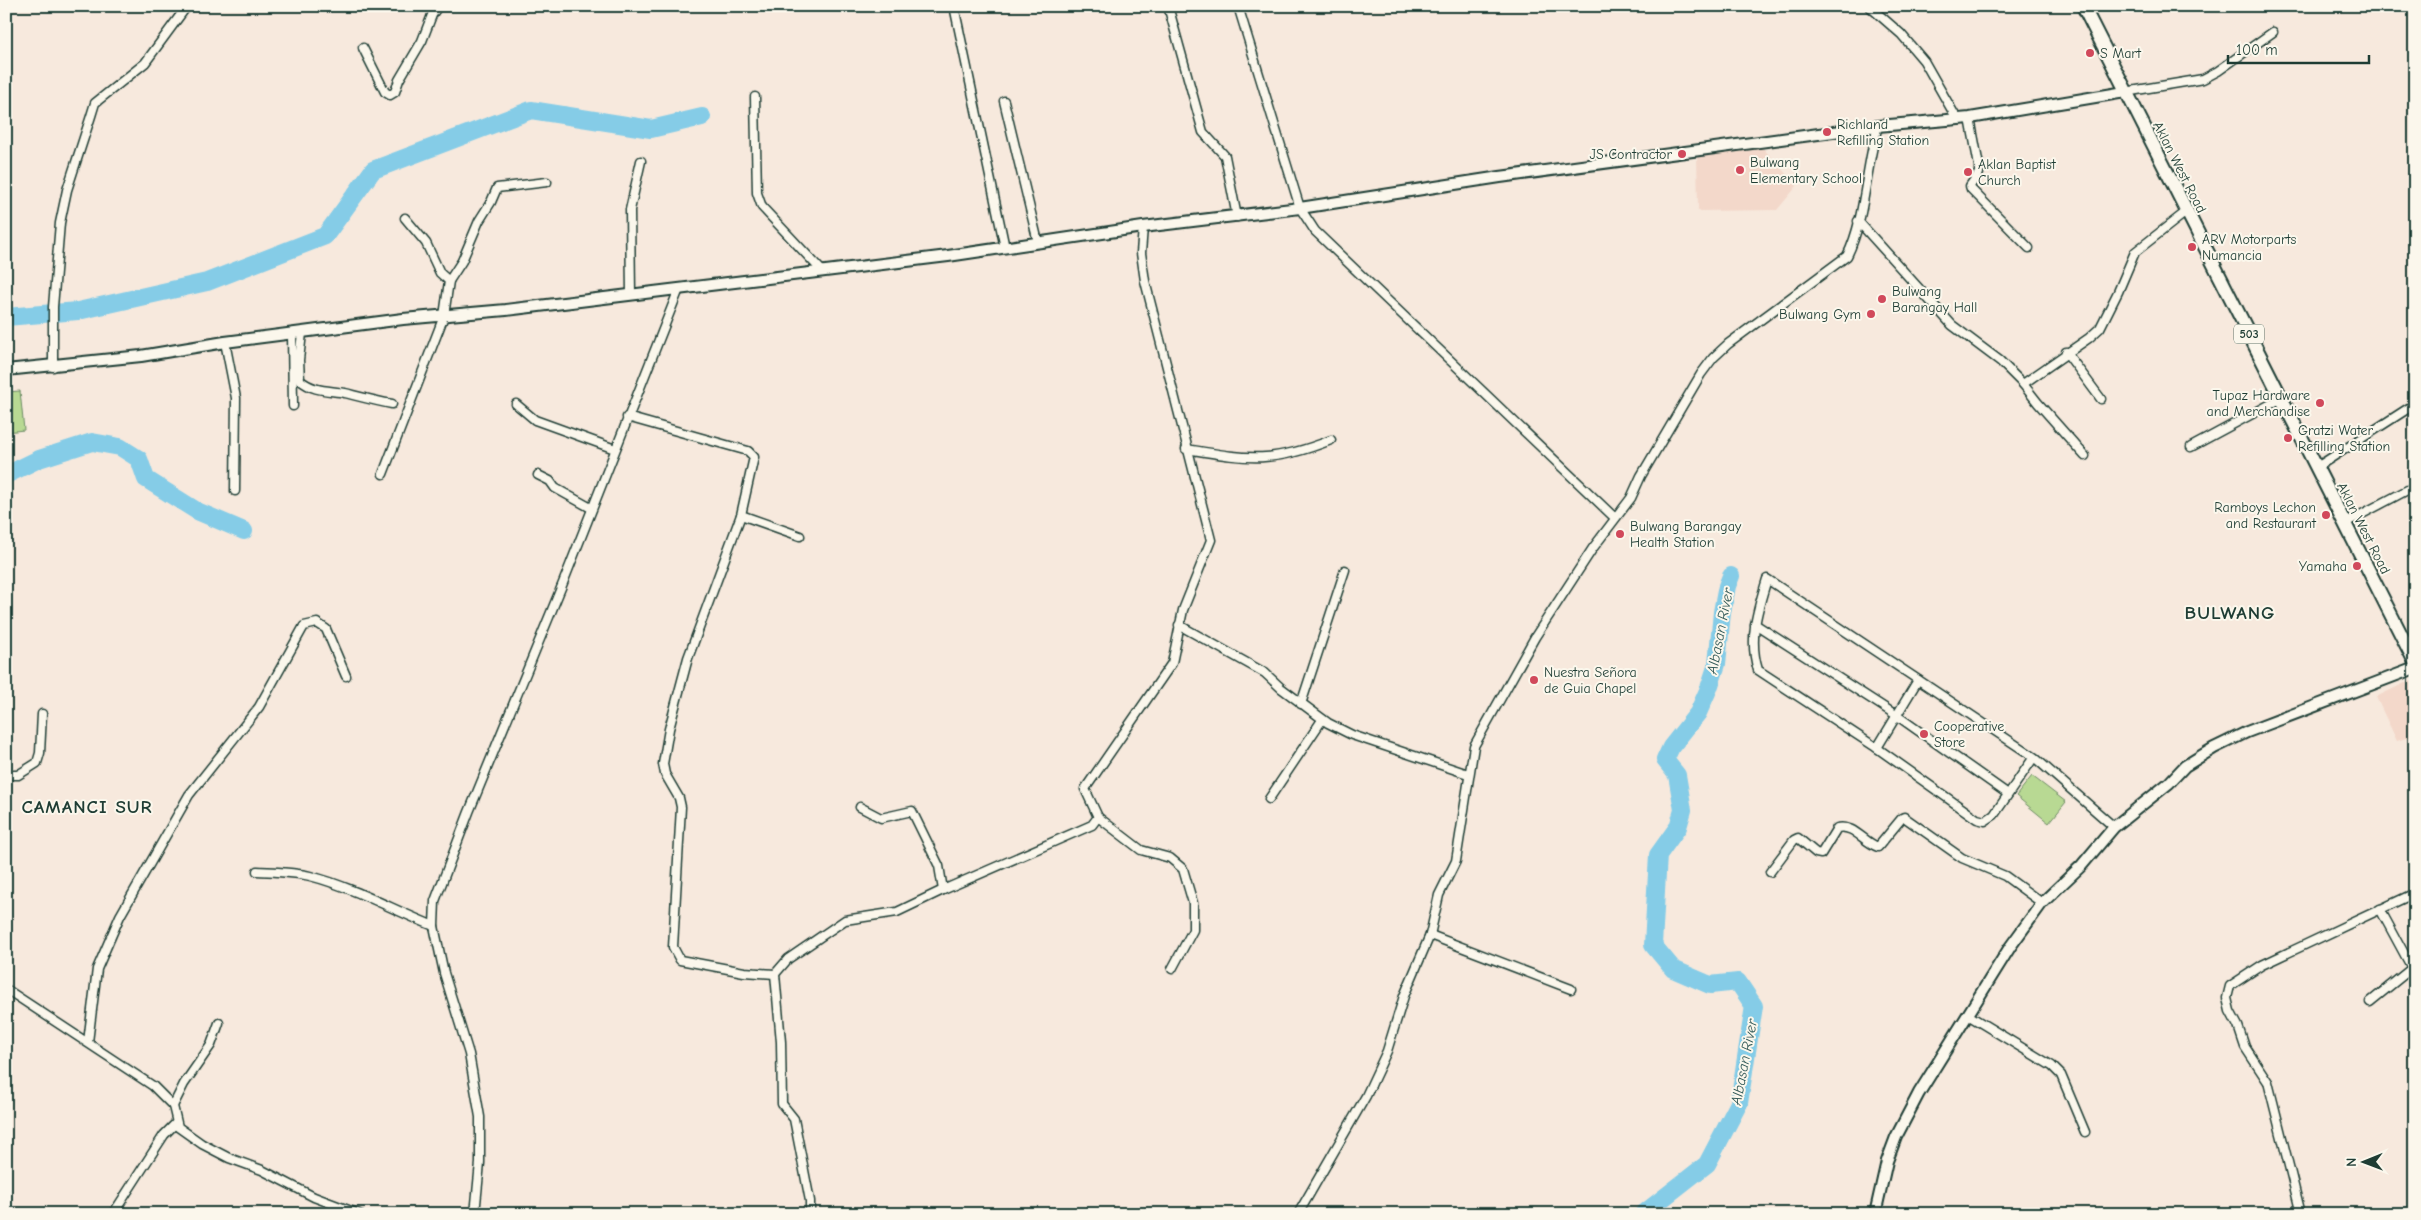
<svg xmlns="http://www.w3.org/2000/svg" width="2421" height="1220" font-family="'Comic Neue',sans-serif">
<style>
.built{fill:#f3d8ca}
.green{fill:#b8d993;stroke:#6c8b64}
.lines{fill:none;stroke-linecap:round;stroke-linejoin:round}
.river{stroke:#85cce7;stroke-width:18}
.minor-casing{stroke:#1f3d34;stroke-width:11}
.tertiary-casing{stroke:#1f3d34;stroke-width:14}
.primary-casing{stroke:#1f3d34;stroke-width:16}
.minor{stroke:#fbf7ec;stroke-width:8}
.tertiary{stroke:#fbf7ec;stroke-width:10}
.primary{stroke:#fbf7ec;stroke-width:12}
.poi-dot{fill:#d1495b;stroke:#fbf7ec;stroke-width:2}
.labels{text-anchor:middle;stroke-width:4;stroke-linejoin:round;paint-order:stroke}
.shield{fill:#fbf7ec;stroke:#61756b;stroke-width:1}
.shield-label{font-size:12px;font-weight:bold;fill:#1f3d34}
.poi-label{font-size:14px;fill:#1f3d34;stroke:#fbf7ec;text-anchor:start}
.street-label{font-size:14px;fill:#1f3d34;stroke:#fbf7ec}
.water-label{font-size:15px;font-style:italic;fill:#335a58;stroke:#fbf7ec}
.district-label{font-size:19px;font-weight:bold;letter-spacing:1px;fill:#1f3d34;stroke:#fbf7ec}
</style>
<rect width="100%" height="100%" fill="#f7e9dd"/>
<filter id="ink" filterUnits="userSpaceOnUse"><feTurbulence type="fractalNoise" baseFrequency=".02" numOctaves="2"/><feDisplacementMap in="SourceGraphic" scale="10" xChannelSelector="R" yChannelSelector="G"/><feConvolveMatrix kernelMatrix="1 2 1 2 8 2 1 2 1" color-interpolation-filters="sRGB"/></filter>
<g filter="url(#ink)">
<g class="built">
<polygon points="1761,146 1797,186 1777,210 1698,211 1697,153"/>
<polygon points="2411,680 2415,687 2415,735 2397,741 2376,697"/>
</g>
<g class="green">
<polygon points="20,391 24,430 6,432 6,392"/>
<polygon points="2032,776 2066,802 2049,823 2016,796"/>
</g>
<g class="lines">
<g class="river">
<polyline points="6,317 78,311 207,282 325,236 373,170 531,110 651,129 702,117"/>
<polyline points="6,475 39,459 92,442 120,447 139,459 146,479 197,511 244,531"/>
<polyline points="1643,1214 1707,1164 1739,1103 1754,1006 1738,982 1710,985 1673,969 1653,945 1658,855 1678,827 1683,810 1677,775 1665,760 1671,747 1698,713 1709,688 1717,664 1722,612 1727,586 1731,576"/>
</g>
<defs>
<g id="minor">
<polyline points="954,6 1005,248"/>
<polyline points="1168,6 1203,132 1225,156 1237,217"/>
<polyline points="1238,6 1300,208 1315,231 1615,518"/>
<polyline points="1869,6 1901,34 1924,61 1957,119"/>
<polyline points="363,48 385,92 390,95 395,92 399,80 422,41 432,15 438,6"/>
<polyline points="2125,92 2203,79 2218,71 2273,32"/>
<polyline points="755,97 757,193 762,207 822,271"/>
<polyline points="1004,101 1038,242"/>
<polyline points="1970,118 1979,166 1979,173 1970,186 1971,189 2029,248"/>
<polyline points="1858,221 1952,325 2000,361 2023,384 2038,403 2085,456"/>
<polyline points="449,281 462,261 479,221 491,202 497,188 547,182"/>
<polyline points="631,295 630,210 641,161"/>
<polyline points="292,333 293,406"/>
<path d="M302 333 299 360 300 380C314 392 329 390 345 393 361 397 376 401 392 404"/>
<polyline points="225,342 236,398 235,491"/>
<polyline points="2066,352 2101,399"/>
<polyline points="53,367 53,307 60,223 67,190 91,116 95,103 145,63 187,6"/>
<polyline points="2023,384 2089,338 2100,328 2118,292 2135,252 2186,212"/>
<polyline points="516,404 535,420 615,449"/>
<polyline points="627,417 748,451 754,457 741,515 688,658 669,729 663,764 665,774 679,798 681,807 673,947 680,960 744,972 775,974"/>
<polyline points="2191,447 2282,398"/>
<path d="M1186 449C1248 459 1271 464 1331 440"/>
<polyline points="2317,467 2415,404"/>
<polyline points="383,474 444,316 449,281 440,273 426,243 405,218"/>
<polyline points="538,475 550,481 555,488 591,508"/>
<polyline points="741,515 800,536"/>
<polyline points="2345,523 2415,486"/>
<polyline points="1755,624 1896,715 2008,794"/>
<polyline points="1179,625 1265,673 1281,688 1328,723 1352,735 1468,774"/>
<polyline points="1301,704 1345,570"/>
<polyline points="1877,748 1918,680"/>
<path d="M2034 757 1994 815 1985 821 1977 819 1877 748 1758 670C1748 638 1758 609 1767 579L2034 757 2114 827"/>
<polyline points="6,775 18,775 37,763 40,753 42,714"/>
<polyline points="1269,799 1322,720"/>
<polyline points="860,807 881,818 912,811 939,866 943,890"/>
<polyline points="1098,817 1141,850 1170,858 1183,869 1193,903 1193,930 1172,969"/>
<path d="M257 871C275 872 293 872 310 876 353 887 393 910 434 926"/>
<path d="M1770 872 1794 840 1798 838 1816 853 1821 854 1837 828C1854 824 1863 842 1878 847L1902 818 1904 817 1962 858 2005 876 2042 903"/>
<polyline points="1430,935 1571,989"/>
<polyline points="6,989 153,1086 173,1106 178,1127 202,1144 229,1158 262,1170 314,1197 359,1214"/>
<polyline points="2370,1002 2412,968 2380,909"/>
<polyline points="1968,1015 2052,1066 2061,1075 2085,1132"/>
<polyline points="88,1042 97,969 120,916 189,795 259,707 304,626 317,623 326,629 346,676"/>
<polyline points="173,1106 184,1084 211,1045 219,1023"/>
<polyline points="113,1214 164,1135 176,1123"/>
<polyline points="475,1214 480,1163 480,1117 469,1054 444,973 434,926 435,901 469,812 563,583 679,289"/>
<polyline points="810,1214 810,1201 794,1119 782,1104 781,1042 775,974 788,959 845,920 897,912 943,890 1092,825 1098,817 1085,789 1172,663 1183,610 1211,540 1145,281 1141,253 1143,227"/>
<path d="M1298 1214 1366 1096 1387 1051 1404 996 1430 935 1439 895 1456 861 1474 746 1535 637 1593 548 1631 498 1641 476 1701 374 1713 358 1728 344 1847 256C1866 218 1865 168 1878 126"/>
<polyline points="2301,1214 2268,1082 2245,1047 2238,1026 2230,1011 2227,998 2230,986 2262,965 2415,893"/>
</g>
<g id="tertiary">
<polyline points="6,370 141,356 225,342 403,319 506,310 948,256 1143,227 1300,208 1500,177 1878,126 1970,118 2125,92"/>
<polyline points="1875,1214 1887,1161 1896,1137 1919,1093 2010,947 2042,903 2082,865 2114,827 2169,783 2185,766 2214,748 2247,732 2415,668"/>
</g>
<polyline id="primary" points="2083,6 2415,662"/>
</defs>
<use href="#minor" class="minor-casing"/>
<use href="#tertiary" class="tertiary-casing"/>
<use href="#primary" class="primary-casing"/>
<use href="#minor" class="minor"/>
<use href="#tertiary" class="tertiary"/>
<use href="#primary" class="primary"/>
</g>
</g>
<g class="poi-dot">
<circle cx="2090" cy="53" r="5"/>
<circle cx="1827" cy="132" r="5"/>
<circle cx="1682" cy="154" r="5"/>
<circle cx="1740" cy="170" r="5"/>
<circle cx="1968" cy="172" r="5"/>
<circle cx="2192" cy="247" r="5"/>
<circle cx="1882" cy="299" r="5"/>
<circle cx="1871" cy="314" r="5"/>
<circle cx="2320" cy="403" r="5"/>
<circle cx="2288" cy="438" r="5"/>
<circle cx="2326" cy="515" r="5"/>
<circle cx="1620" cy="534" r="5"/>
<circle cx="2357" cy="566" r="5"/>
<circle cx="1534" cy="680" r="5"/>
<circle cx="1924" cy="734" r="5"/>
</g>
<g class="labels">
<rect class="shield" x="2234" y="324.5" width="30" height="19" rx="4"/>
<g class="shield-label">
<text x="2249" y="338">503</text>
</g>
<g class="poi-label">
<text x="2100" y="58">S Mart</text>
<text x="1837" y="129">Richland<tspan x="1837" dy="16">Refilling Station</tspan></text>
<text x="1672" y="159" text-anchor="end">JS Contractor</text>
<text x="1750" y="167">Bulwang<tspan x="1750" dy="16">Elementary School</tspan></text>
<text x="1978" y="169">Aklan Baptist<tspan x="1978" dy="16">Church</tspan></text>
<text x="2202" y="244">ARV Motorparts<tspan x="2202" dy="16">Numancia</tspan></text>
<text x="1892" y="296">Bulwang<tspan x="1892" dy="16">Barangay Hall</tspan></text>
<text x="1861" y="319" text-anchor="end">Bulwang Gym</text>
<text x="2310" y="400" text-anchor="end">Tupaz Hardware<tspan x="2310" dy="16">and Merchandise</tspan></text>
<text x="2298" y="435">Gratzi Water<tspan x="2298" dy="16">Refilling Station</tspan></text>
<text x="2316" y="512" text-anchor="end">Ramboys Lechon<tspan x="2316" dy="16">and Restaurant</tspan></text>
<text x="1630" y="531">Bulwang Barangay<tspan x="1630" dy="16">Health Station</tspan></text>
<text x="2347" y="571" text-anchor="end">Yamaha</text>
<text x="1544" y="677">Nuestra Señora<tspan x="1544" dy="16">de Guia Chapel</tspan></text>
<text x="1934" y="731">Cooperative<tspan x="1934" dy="16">Store</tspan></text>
</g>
<g class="street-label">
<text transform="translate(2180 167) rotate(63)" y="5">Aklan West Road</text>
<text transform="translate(2364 528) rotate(63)" y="5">Aklan West Road</text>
</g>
<g class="water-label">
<text transform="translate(1720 631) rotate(-79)" y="5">Albasan River</text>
<text transform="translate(1744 1062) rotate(-79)" y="5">Albasan River</text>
</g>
<g class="district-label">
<text x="2230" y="619">BULWANG</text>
<text x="87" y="813">CAMANCI SUR</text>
</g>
</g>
<rect width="2421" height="1220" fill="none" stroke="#fbf7ec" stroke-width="25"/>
<rect x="12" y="12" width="2396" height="1195" fill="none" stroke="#1f3d34" stroke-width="2" filter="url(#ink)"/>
<g transform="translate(2364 1162) rotate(269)" stroke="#fbf7ec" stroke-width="4" paint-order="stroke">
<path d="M0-4L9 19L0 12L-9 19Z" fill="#1f3d34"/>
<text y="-8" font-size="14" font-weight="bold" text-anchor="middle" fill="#1f3d34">N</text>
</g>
<path d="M2228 55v8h141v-8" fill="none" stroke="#1f3d34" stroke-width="2.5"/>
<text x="2236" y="55" font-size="15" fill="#1f3d34" stroke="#fbf7ec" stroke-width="4" paint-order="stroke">100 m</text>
</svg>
